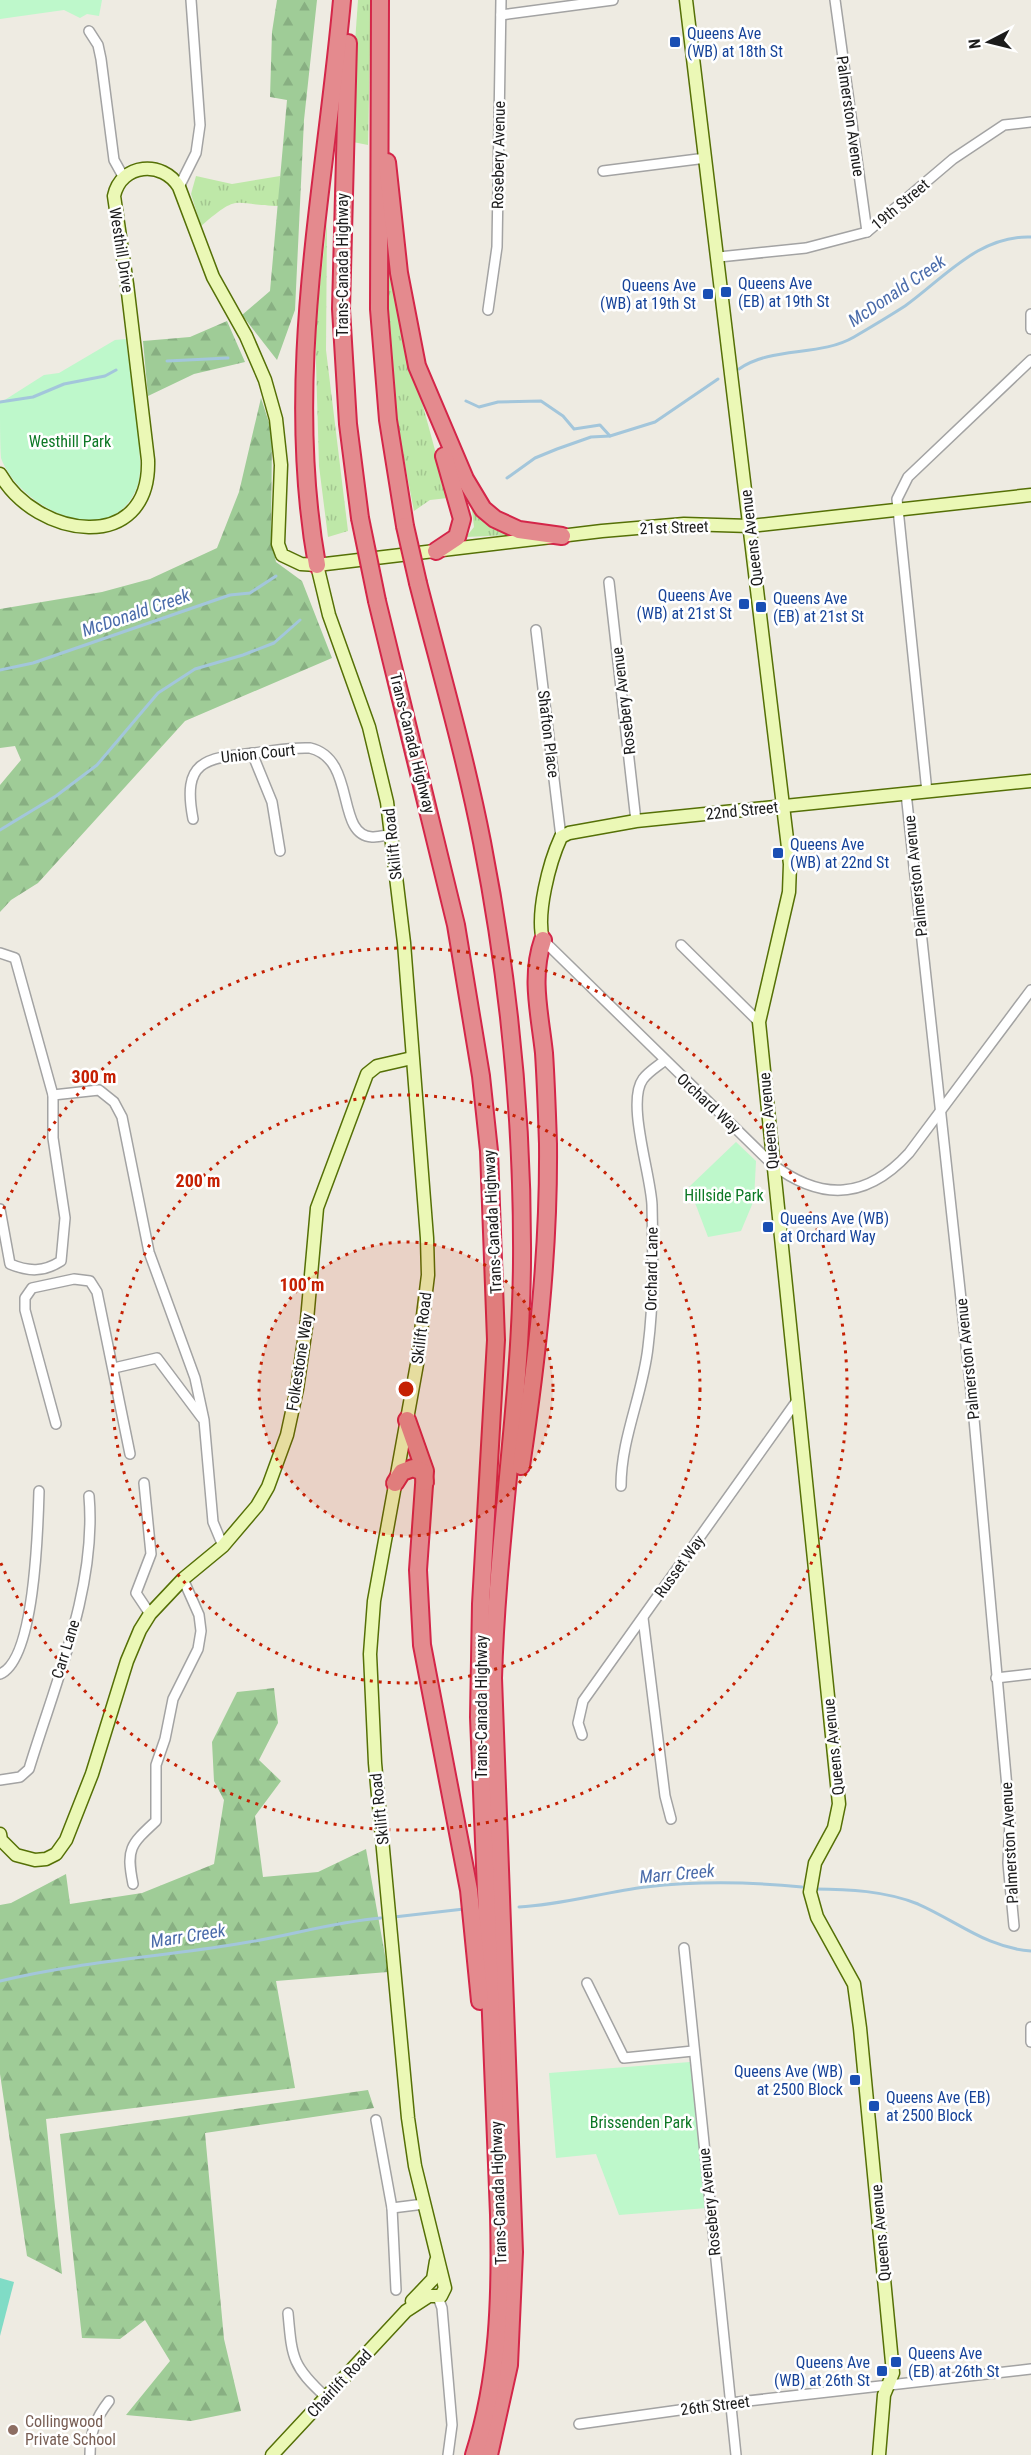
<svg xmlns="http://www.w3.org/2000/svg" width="1031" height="2455" font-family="'Roboto Condensed',sans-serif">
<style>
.grass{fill:url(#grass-tufts)}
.forest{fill:url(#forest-firs)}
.park{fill:#bef8cb}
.pitch{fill:#80dcc6}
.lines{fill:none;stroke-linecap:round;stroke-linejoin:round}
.stream{stroke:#a3c6db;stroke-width:3}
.street-casing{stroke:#a3a3a3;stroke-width:12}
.secondary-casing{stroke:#557006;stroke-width:15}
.highway-casing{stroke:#d42649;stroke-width:20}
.street{stroke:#fff;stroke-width:9}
.secondary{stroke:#ebf8b6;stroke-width:12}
.highway{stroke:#e48a8e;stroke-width:16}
.highway-bridge-casing{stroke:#d42649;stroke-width:20;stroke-linecap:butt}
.highway-bridge{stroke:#e48a8e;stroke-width:16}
.ring{fill:none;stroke:#c52003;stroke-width:3;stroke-dasharray:3 6}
.transit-dot{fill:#1a4fb4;stroke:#fff;stroke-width:2}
.education-dot{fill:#8d6e63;stroke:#fff;stroke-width:2}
.labels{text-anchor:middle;stroke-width:5;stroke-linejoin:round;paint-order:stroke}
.transit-label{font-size:16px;fill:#164399;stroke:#fff;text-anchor:start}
.street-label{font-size:16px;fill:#1c1c1c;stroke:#fff}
.park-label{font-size:16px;fill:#0d7825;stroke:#fff}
.education-label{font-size:16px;fill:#785e54;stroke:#fff;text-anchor:start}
.water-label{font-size:18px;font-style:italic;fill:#4b6caa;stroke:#fff}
.centre{fill:#c52003;stroke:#fff;stroke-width:3}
.ring-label{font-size:18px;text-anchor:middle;font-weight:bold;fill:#c52003;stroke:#fff;stroke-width:5;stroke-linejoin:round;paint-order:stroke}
</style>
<defs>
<pattern id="grass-tufts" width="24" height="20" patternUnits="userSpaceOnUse" patternTransform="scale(1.5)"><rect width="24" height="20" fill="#bee8a8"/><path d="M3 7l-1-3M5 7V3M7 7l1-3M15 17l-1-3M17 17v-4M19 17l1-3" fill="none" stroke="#a3c690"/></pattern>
<pattern id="forest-firs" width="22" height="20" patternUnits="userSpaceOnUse" patternTransform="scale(1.5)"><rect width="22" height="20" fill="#9fcc97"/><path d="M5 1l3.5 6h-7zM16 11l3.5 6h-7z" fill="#88af82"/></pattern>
</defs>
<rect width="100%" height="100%" fill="#eeebe2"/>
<g class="grass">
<polygon points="358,0 371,0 368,145 348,141"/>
<path d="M196 176 232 184 280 176 279 206C231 205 241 192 201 226L191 194Z"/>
<polygon points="327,222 326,350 348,531 328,537 319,466 315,329"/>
<polygon points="392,247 407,347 448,498 430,500 414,511 394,408 384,248"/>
<polygon points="471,503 510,535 466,537 474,527"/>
</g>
<g class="forest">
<polygon points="277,0 317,0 304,120 295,310 277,360 242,315 270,291 287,100 270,97 272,32"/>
<polygon points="227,321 245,362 194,374 148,396 143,341 190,337"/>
<polygon points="261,398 272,432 271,540 276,562 302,581 332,658 185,721 38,883 11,900 0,912 0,785 21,760 15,746 0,748 0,609 102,592 150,579 217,548 239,492"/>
<polygon points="274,1688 278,1723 259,1760 281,1781 255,1816 263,1877 318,1872 366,1849 388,1972 276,1981 295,2088 46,2119 62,2274 27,2256 0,2074 0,1905 11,1903 66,1874 70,1904 142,1893 214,1864 224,1800 214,1781 212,1742 237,1692"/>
<polygon points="368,2090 374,2108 205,2133 224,2339 241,2411 191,2421 126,2415 170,2361 145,2320 120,2339 82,2338 60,2134"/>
</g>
<g class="park">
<polygon points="0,0 102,0 99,16 87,14 80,18 64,10 0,19"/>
<path d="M126 339C129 369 146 461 138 484 115 554 20 510 1 458 0 443 0 419 0 403L44 375 59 373 115 340Z"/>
<polygon points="736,1142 756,1161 754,1200 741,1231 708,1237 689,1187"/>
<polygon points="690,2062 707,2208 619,2215 596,2154 556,2158 549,2073"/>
</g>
<polygon class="pitch" points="0,2278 14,2282 0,2336"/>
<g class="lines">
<g class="stream">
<polyline points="167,361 228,358"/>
<path d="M739 369C772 346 820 357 854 337 871 327 888 317 905 306 944 278 979 235 1031 237"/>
<polyline points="466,401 479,407 498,402 541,401 563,416 574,429 600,425 610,436"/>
<polyline points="0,402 33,397 64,384 105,376 116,370"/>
<polyline points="507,478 535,458 557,449 591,437 610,436 655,422 718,379"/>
<polyline points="0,670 33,663 230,595 250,593 276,576"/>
<polyline points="0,830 56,796 97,765 158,693 195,669 243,655 274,643 300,620"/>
<path d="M814 1889C848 1889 886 1891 918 1904 957 1921 987 1948 1031 1951"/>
<path d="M519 1907C562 1905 604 1892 646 1887 698 1881 751 1882 802 1887"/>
<polyline points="394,1917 464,1909"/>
<path d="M0 1981C78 1962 158 1957 237 1944 285 1937 332 1922 381 1918"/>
</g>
<defs>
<g id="street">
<polyline points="835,0 867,232"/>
<polyline points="501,15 613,0"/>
<polyline points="89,31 98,45 101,59 114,160 124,178"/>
<polyline points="603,171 706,158"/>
<polyline points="179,187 196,153 200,125 191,0"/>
<polyline points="719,257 806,248 867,232 953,159 1004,125 1031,122"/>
<polyline points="488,310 497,247 501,0"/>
<polyline points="1031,314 1031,329"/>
<polyline points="609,582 636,821"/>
<polyline points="536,630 561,837"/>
<polyline points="252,753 272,802 280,851"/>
<polyline points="927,792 897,499 908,477 1031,360"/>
<polyline points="906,793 974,1419 1010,1821 1008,1863 1014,1926"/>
<path d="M193 819C182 761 204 758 254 753 272 751 291 747 310 748 357 759 335 835 372 837 378 837 385 835 391 835"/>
<path d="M543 940 772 1164C822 1202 867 1199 909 1153L1031 990"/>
<polyline points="681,945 759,1022"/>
<path d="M0 953 15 958 53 1095V1138L65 1218 61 1261C44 1272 29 1272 10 1264L0 1209"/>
<polyline points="53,1095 99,1090 114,1102 122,1117 149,1252 195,1378 204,1420 213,1522 223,1546"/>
<polyline points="114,1368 157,1358 202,1418"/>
<polyline points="56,1424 25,1310 25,1298 32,1288 74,1279 90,1281 97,1292 130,1454"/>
<polyline points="144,1483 151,1554 136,1593 150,1614"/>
<path d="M621 1486C621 1438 643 1394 648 1347 654 1300 653 1252 652 1205 651 1175 626 1102 643 1079 648 1072 658 1066 664 1061"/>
<polyline points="643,1618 665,1796 671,1819"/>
<path d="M0 1674C35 1660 38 1527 39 1491"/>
<polyline points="996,1678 1031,1674"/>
<polyline points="582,1735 578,1723 583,1701 796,1402"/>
<path d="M0 1780 20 1777 29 1769C55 1683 97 1587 89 1496"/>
<path d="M133 1884C126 1849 130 1845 156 1821V1765L165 1739 173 1699 198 1649 201 1631 199 1615 183 1579"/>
<polyline points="684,1948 736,2455"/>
<polyline points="587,1983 624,2058 693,2051"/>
<polyline points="1031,2027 1031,2042"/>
<polyline points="376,2120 392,2208 396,2290"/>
<polyline points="392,2208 424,2204"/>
<polyline points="438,2297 442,2308 452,2425 448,2455"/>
<path d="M288 2313C292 2358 292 2366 326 2397"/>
<polyline points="579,2424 730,2403 1031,2369"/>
<path d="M90 2455C90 2433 95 2419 109 2401"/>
</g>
<g id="secondary">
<polyline points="686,0 790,864 789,892 759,1022 839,1804 834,1828 815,1863 810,1892 817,1917 854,1984 860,2028 893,2373 884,2395 879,2455"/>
<path d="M0 474C36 538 151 556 148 460L127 284 114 196C121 163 163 160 179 187L213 277 246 336 265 380 276 419 281 465 278 544 282 555 301 564 317 565 602 531 684 524 750 526 1031 495"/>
<path d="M543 940C536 914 549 863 561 837L569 833 636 821 1031 781"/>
<polyline points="0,1834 1,1840 16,1855 35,1860 46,1859 56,1854 66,1840 92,1774 127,1661 140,1630 150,1614 183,1579 223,1546 257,1506 268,1487 287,1435 297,1389 307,1320 317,1208 367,1074 377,1066 412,1058"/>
<polyline points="412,2301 433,2279 436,2261"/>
<polyline points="272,2455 406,2311 429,2296 441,2296 445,2288 415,2166 408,2118 375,1763 370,1654 374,1601 417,1364 428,1275 427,1238 404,943 387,802 369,727 329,615 317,565"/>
</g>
<g id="highway">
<polyline points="380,0 379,309 388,420 405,526"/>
<polyline points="348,43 341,309 348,424 360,518"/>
<polyline points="387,162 399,273 417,366 465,479 483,509 495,519 519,530 562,536"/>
<polyline points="436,551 457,537 462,519 444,456"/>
<path d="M317 565C283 375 325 188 342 0"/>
<path d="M418 583C440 669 465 755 482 842 509 980 523 1122 522 1262 521 1402 497 1539 493 1678L514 2252 509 2365 489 2455"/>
<path d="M377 601 456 925 481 1076 489 1151 496 1340 481 1604 479 1717 499 2214C501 2295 499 2377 474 2455"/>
<polyline points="407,1420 425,1471 418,1570 422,1645 469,1890 480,2001"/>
<path d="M521 1466C537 1359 549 1252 548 1144 547 1114 546 1083 544 1053 540 1015 530 977 543 940"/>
<polyline points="395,1483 402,1472 413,1468 423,1472 425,1482"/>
</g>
</defs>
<use href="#street" class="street-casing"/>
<use href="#secondary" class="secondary-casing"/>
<use href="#highway" class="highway-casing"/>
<use href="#street" class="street"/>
<use href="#secondary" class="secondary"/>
<use href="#highway" class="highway"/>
<defs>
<g id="highway-bridge">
<polyline points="360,518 377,601"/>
<polyline points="405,526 418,583"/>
</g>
</defs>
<use href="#highway-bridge" class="highway-bridge-casing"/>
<use href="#highway-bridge" class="highway-bridge"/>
</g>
<circle cx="406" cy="1389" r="147" fill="#c52003" fill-opacity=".12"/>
<g class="ring">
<circle cx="406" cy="1389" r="147"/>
<circle cx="406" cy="1389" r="294"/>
<path d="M0 1217A441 441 0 1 1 0 1561"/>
</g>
<g class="transit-dot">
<rect x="669" y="36" width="12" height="12" rx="3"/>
<rect x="720" y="286" width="12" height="12" rx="3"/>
<rect x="702" y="288" width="12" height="12" rx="3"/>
<rect x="738" y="598" width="12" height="12" rx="3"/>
<rect x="755" y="601" width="12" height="12" rx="3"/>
<rect x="772" y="847" width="12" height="12" rx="3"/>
<rect x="762" y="1221" width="12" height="12" rx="3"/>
<rect x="849" y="2074" width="12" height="12" rx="3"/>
<rect x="868" y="2100" width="12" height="12" rx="3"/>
<rect x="890" y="2356" width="12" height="12" rx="3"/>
<rect x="876" y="2365" width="12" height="12" rx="3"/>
</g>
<circle class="education-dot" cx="13" cy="2430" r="6"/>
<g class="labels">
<g class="transit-label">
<text x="687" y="39">Queens Ave<tspan x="687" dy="18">(WB) at 18th St</tspan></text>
<text x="738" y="289">Queens Ave<tspan x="738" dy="18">(EB) at 19th St</tspan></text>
<text x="696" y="291" text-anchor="end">Queens Ave<tspan x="696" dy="18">(WB) at 19th St</tspan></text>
<text x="732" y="601" text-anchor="end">Queens Ave<tspan x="732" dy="18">(WB) at 21st St</tspan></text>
<text x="773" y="604">Queens Ave<tspan x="773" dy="18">(EB) at 21st St</tspan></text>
<text x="790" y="850">Queens Ave<tspan x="790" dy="18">(WB) at 22nd St</tspan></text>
<text x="780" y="1224">Queens Ave (WB)<tspan x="780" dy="18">at Orchard Way</tspan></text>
<text x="843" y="2077" text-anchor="end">Queens Ave (WB)<tspan x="843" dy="18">at 2500 Block</tspan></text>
<text x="886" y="2103">Queens Ave (EB)<tspan x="886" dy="18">at 2500 Block</tspan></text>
<text x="908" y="2359">Queens Ave<tspan x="908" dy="18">(EB) at 26th St</tspan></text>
<text x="870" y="2368" text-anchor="end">Queens Ave<tspan x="870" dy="18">(WB) at 26th St</tspan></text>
</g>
<g class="street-label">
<text transform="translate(851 116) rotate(82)" y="6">Palmerston Avenue</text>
<text transform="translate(498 155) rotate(-89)" y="6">Rosebery Avenue</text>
<text transform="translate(900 204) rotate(-40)" y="6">19th Street</text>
<text transform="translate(122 250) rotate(81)" y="6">Westhill Drive</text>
<text transform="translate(342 265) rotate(-90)" y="6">Trans-Canada Highway</text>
<text transform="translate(674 527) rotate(-2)" y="6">21st Street</text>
<text transform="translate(751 538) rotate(-97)" y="6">Queens Avenue</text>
<text transform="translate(623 701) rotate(-97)" y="6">Rosebery Avenue</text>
<text transform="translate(549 734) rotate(83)" y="6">Shafton Place</text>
<text transform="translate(413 743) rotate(76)" y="6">Trans-Canada Highway</text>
<text transform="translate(258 753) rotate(-6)" y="6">Union Court</text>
<text transform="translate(742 810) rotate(-6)" y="6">22nd Street</text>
<text transform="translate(392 844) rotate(-96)" y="6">Skilift Road</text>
<text transform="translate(915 876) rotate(-96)" y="6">Palmerston Avenue</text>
<text transform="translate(709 1103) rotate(43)" y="6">Orchard Way</text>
<text transform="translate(768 1121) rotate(-95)" y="6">Queens Avenue</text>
<text transform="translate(492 1222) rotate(-93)" y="6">Trans-Canada Highway</text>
<text transform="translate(651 1269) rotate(-89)" y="6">Orchard Lane</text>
<text transform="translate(421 1328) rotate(-83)" y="6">Skilift Road</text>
<text transform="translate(967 1359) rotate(-96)" y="6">Palmerston Avenue</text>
<text transform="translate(299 1362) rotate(-81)" y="6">Folkestone Way</text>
<text transform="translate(679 1566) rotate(-54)" y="6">Russet Way</text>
<text transform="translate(65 1649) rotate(-73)" y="6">Carr Lane</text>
<text transform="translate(481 1707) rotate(-90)" y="6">Trans-Canada Highway</text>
<text transform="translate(833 1747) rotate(-96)" y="6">Queens Avenue</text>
<text transform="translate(379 1809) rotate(-96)" y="6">Skilift Road</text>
<text transform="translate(1009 1843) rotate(-93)" y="6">Palmerston Avenue</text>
<text transform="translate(498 2193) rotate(-92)" y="6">Trans-Canada Highway</text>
<text transform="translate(709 2202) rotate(-96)" y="6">Rosebery Avenue</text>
<text transform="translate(880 2233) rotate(-95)" y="6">Queens Avenue</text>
<text transform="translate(339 2383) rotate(-47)" y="6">Chairlift Road</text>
<text transform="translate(715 2405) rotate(-7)" y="6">26th Street</text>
</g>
<g class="park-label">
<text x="70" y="447">Westhill Park</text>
<text x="724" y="1201">Hillside Park</text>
<text x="641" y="2128">Brissenden Park</text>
</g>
<g class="education-label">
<text x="25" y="2427">Collingwood<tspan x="25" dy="18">Private School</tspan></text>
</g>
<g class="water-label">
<text transform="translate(897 291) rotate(-34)" y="6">McDonald Creek</text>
<text transform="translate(136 613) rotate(-19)" y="6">McDonald Creek</text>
<text transform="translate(677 1874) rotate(-5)" y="6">Marr Creek</text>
<text transform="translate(188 1936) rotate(-9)" y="6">Marr Creek</text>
</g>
</g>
<circle cx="406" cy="1389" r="9" class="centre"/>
<g class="ring-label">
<text x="94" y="1083">300 m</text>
<text x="198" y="1187">200 m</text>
<text x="302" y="1291">100 m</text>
</g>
<g transform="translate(989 42) rotate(263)" stroke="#ffffff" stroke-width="4.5" paint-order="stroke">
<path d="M0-4.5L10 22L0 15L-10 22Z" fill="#1c1c1c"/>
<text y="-9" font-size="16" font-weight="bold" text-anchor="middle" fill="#1c1c1c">N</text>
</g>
</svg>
